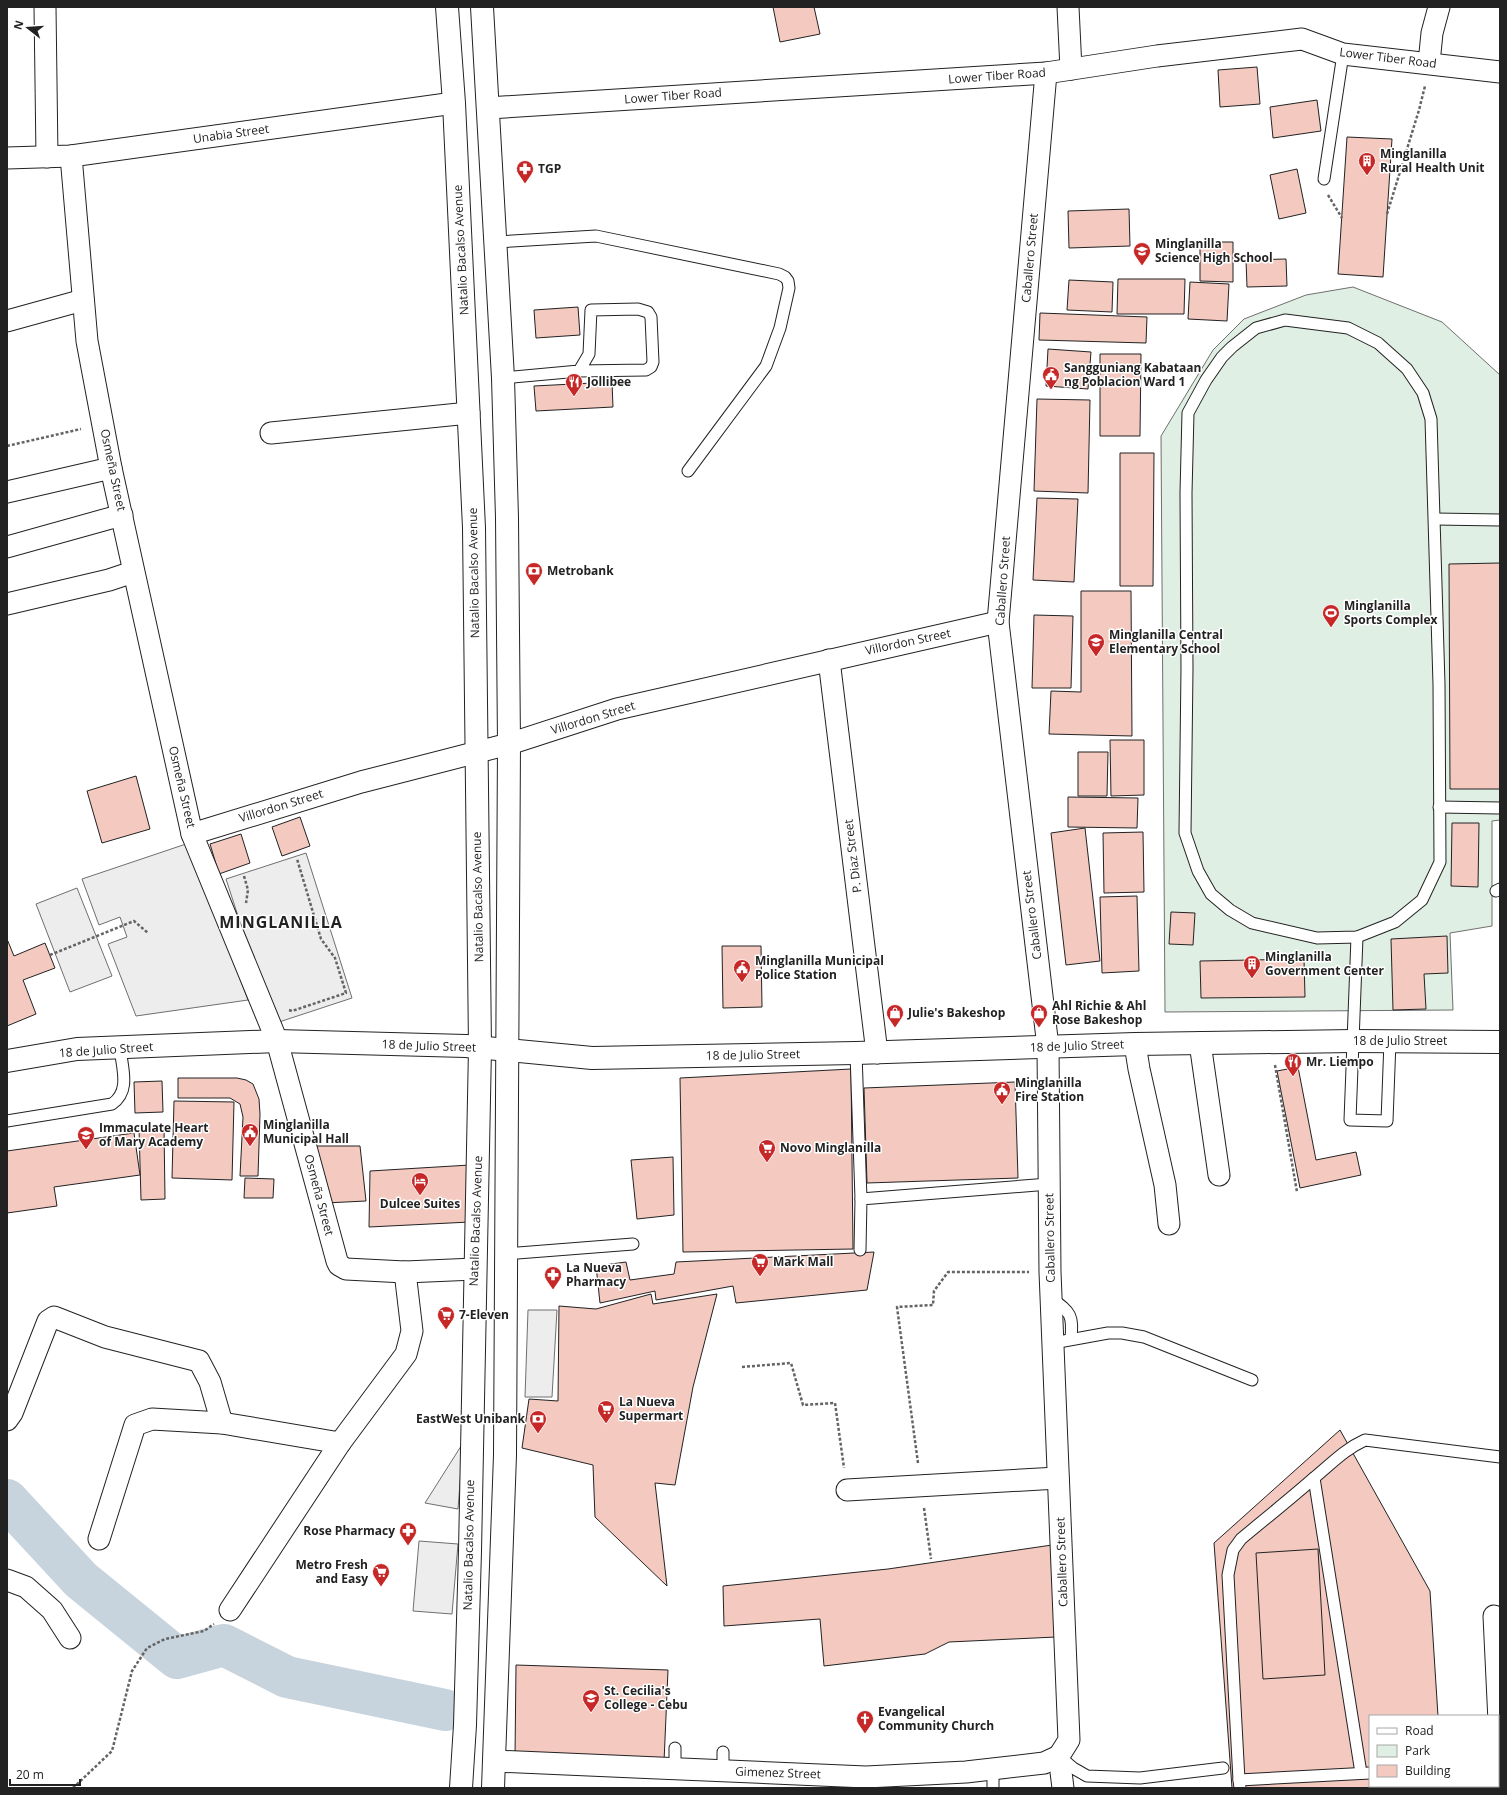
<svg xmlns="http://www.w3.org/2000/svg" width="1507" height="1795" font-family="'Open Sans',sans-serif">
<style>
.green{fill:#e0efe3;stroke:#6f6f6f}
.parking{fill:#ededed;stroke:#6f6f6f}
.lines{fill:none;stroke-linecap:round;stroke-linejoin:round}
.river{stroke:#c7d3dd;stroke-width:42}
.building{fill:#f3c9c0;stroke:#222}
.lane-casing{stroke:#222;stroke-width:13}
.street-casing{stroke:#222;stroke-width:23}
.secondary-casing{stroke:#222;stroke-width:24}
.highway-casing{stroke:#222;stroke-width:24}
.path{stroke:#646464;stroke-width:2.5;stroke-dasharray:3 2;stroke-linecap:butt}
.lane{stroke:#fff;stroke-width:11}
.street{stroke:#fff;stroke-width:21}
.secondary{stroke:#fff;stroke-width:22}
.highway{stroke:#fff;stroke-width:22}
.labels{text-anchor:middle;stroke-width:3;stroke-linejoin:round;paint-order:stroke}
.street-label{font-size:12px;fill:#222;stroke:#fff}
.poi-label{font-size:12px;font-weight:bold;fill:#222;stroke:#fff;text-anchor:start}
.district-label{font-size:16px;font-weight:bold;letter-spacing:1px;fill:#222;stroke:#fff}
</style>
<rect width="100%" height="100%" fill="#fff"/>
<polygon class="green" points="1353,287 1442,322 1500,375 1500,820 1492,821 1492,926 1450,933 1453,1010 1165,1012 1161,436 1213,350 1244,319 1306,295"/>
<g class="parking">
<polygon points="189,843 248,1000 136,1016 108,944 127,937 120,917 99,925 82,879"/>
<polygon points="306,853 352,998 273,1024 226,879"/>
<polygon points="77,888 112,976 70,992 36,904"/>
<polygon points="528,1310 557,1310 552,1397 525,1397"/>
<polygon points="463,1443 458,1509 425,1503"/>
<polygon points="419,1541 458,1544 452,1614 413,1611"/>
</g>
<g class="lines">
<polyline class="river" points="7,1500 81,1580 177,1658 224,1645 287,1677 445,1710"/>
</g>
<g class="building">
<polygon points="773,7 814,7 820,34 780,42"/>
<polygon points="1257,67 1260,104 1220,107 1218,70"/>
<polygon points="1317,100 1321,131 1273,138 1270,107"/>
<polygon points="1347,137 1392,139 1383,277 1338,274"/>
<polygon points="1297,169 1306,213 1279,219 1270,175"/>
<polygon points="1129,209 1130,246 1069,248 1068,211"/>
<polygon points="1200,242 1233,242 1233,282 1200,281"/>
<polygon points="1286,259 1287,286 1247,287 1246,260"/>
<polygon points="1118,279 1185,279 1184,314 1117,314"/>
<polygon points="1069,280 1113,282 1112,312 1067,310"/>
<polygon points="1190,282 1229,284 1227,321 1188,319"/>
<polygon points="578,307 580,335 536,338 534,310"/>
<polygon points="1040,313 1147,317 1146,343 1039,340"/>
<polygon points="1048,349 1091,352 1088,389 1046,386"/>
<polygon points="1100,354 1141,354 1140,436 1100,436"/>
<polygon points="612,382 613,407 536,411 534,386"/>
<polygon points="1037,399 1090,400 1088,493 1034,491"/>
<polygon points="1120,453 1154,453 1153,586 1120,586"/>
<polygon points="1037,498 1078,499 1074,582 1033,580"/>
<polygon points="1500,563 1500,789 1450,789 1449,564"/>
<polygon points="1081,591 1131,591 1132,736 1049,734 1051,691 1081,692"/>
<polygon points="1034,615 1073,616 1071,688 1032,688"/>
<polygon points="1110,740 1144,740 1144,795 1111,796"/>
<polygon points="1078,752 1108,752 1107,796 1078,796"/>
<polygon points="136,776 150,829 102,843 87,791"/>
<polygon points="1068,797 1138,798 1137,828 1068,827"/>
<polygon points="300,817 310,846 282,856 272,827"/>
<polygon points="1452,823 1479,823 1478,887 1451,886"/>
<polygon points="1085,828 1100,961 1066,965 1051,833"/>
<polygon points="1143,832 1144,892 1104,893 1103,833"/>
<polygon points="241,834 250,863 219,874 210,844"/>
<polygon points="1137,896 1139,971 1102,973 1100,897"/>
<polygon points="1171,912 1195,913 1193,945 1169,944"/>
<polygon points="1447,936 1448,973 1424,974 1426,1009 1393,1010 1391,939"/>
<polygon points="7,939 14,956 45,943 55,968 23,980 36,1014 7,1026"/>
<polygon points="722,946 761,946 762,1007 723,1008"/>
<polygon points="1304,959 1305,997 1201,998 1200,961"/>
<polygon points="1298,1067 1316,1160 1356,1152 1361,1175 1300,1188 1277,1071"/>
<polygon points="851,1069 853,1249 683,1252 680,1078"/>
<polygon points="178,1078 237,1078 246,1080 253,1084 259,1099 260,1114 258,1176 240,1176 243,1117 240,1104 230,1098 178,1098"/>
<polygon points="162,1081 163,1112 135,1113 134,1082"/>
<polygon points="1015,1082 1018,1178 867,1183 864,1088"/>
<polygon points="174,1101 234,1102 232,1180 172,1178"/>
<polygon points="164,1127 165,1199 141,1200 139,1128"/>
<polygon points="134,1133 140,1175 54,1187 57,1206 7,1213 7,1151"/>
<polygon points="308,1146 360,1146 366,1201 325,1203"/>
<polygon points="673,1157 674,1215 637,1219 631,1160"/>
<polygon points="470,1165 470,1222 369,1227 370,1171"/>
<polygon points="245,1178 274,1179 273,1198 244,1198"/>
<polygon points="874,1252 867,1290 736,1303 733,1286 656,1300 655,1291 600,1303 596,1266 626,1262 630,1280 674,1274 676,1262"/>
<polygon points="651,1294 653,1304 717,1294 693,1387 675,1485 655,1483 667,1586 595,1517 593,1465 522,1448 529,1399 558,1401 559,1306 596,1309"/>
<polygon points="1340,1430 1430,1591 1438,1716 1370,1716 1370,1786 1442,1786 1442,1788 1232,1788 1214,1543"/>
<polygon points="1052,1545 1056,1637 949,1642 925,1654 824,1666 820,1619 724,1626 723,1586 888,1569"/>
<polygon points="1318,1549 1325,1675 1263,1679 1256,1553"/>
<polygon points="516,1665 668,1670 664,1762 515,1756"/>
</g>
<g class="lines">
<defs>
<g id="lane">
<polyline points="1324,179 1343,54"/>
<polyline points="496,242 596,236 779,274 785,277 788,281 789,288 780,328 766,366 688,471"/>
<polygon points="1285,320 1348,328 1378,343 1407,369 1423,393 1431,419 1439,684 1440,862 1422,900 1395,922 1357,937 1317,938 1252,923 1230,910 1211,894 1198,871 1185,833 1187,669 1186,493 1188,413 1206,380 1222,357 1232,347 1256,328"/>
<polyline points="503,378 579,371 646,370 651,367 653,362 651,317 648,312 638,309 591,310 589,354 579,371"/>
<polyline points="1435,519 1500,520"/>
<polyline points="1439,807 1500,808"/>
<polyline points="1496,891 1500,889"/>
<polyline points="1357,937 1350,1120 1387,1121 1390,1041"/>
<polyline points="856,1053 861,1199"/>
<path d="M7 1121 112 1104C131 1091 122 1068 120 1048"/>
<polyline points="860,1250 861,1199 1049,1184"/>
<polyline points="505,1254 633,1244"/>
<path d="M1051 1298C1071 1313 1073 1314 1071 1339"/>
<polyline points="1053,1343 1108,1333 1122,1333 1144,1337 1252,1380"/>
<polyline points="1314,1478 1361,1773"/>
<polyline points="675,1748 675,1769"/>
<polyline points="723,1752 723,1771"/>
<polyline points="1059,1756 1073,1768 1087,1776 1140,1778 1223,1768"/>
<path d="M1239 1780 1228 1575 1233 1550 1241 1539C1265 1519 1290 1499 1314 1478 1331 1464 1345 1449 1365 1440L1500 1457"/>
<polyline points="993,1788 993,1769"/>
<polyline points="1240,1788 1239,1780 1370,1773"/>
</g>
<g id="street">
<polyline points="45,7 47,157"/>
<polyline points="1068,7 1071,69"/>
<polyline points="1429,63 1432,33 1439,7"/>
<polyline points="1046,73 998,622 1048,1047 1050,1272 1069,1740 1059,1756"/>
<polyline points="488,108 1046,73 1157,56 1302,39 1343,54 1500,72"/>
<polyline points="71,156 87,341 111,468 192,834 277,1041 337,1261 339,1265 346,1269 405,1272 475,1269"/>
<polyline points="7,158 71,156 454,103"/>
<polyline points="7,321 83,300"/>
<polyline points="271,433 469,413"/>
<polyline points="7,492 111,468"/>
<polyline points="7,547 122,515"/>
<polyline points="7,604 109,580 133,572"/>
<polyline points="829,660 877,1053"/>
<polyline points="192,834 361,782 509,744 617,709 998,622"/>
<polyline points="1200,1043 1219,1175"/>
<polyline points="1135,1044 1139,1069 1165,1185 1169,1224"/>
<polyline points="7,1420 12,1413 48,1321 54,1317 105,1337 199,1361 210,1382 222,1423"/>
<polyline points="847,1490 1058,1478"/>
<polyline points="99,1539 135,1425 152,1419 222,1423 340,1443"/>
<polyline points="7,1580 26,1587 52,1610 70,1638"/>
<polyline points="230,1610 340,1443 406,1354 412,1331 405,1272"/>
<polyline points="1494,1616 1500,1743"/>
<polyline points="1059,1756 1063,1788"/>
<polyline points="494,1761 866,1777 966,1772 1044,1763 1059,1756"/>
</g>
<polyline id="secondary" points="7,1061 77,1049 277,1041 466,1046 592,1058 856,1053 1135,1044 1353,1041 1500,1042"/>
<g id="highway">
<polyline points="447,7 454,103 474,528 480,1048 470,1551 465,1725 461,1788"/>
<polyline points="482,7 503,378 507,518 509,744 505,1455 493,1788"/>
</g>
</defs>
<use href="#lane" class="lane-casing"/>
<use href="#street" class="street-casing"/>
<use href="#secondary" class="secondary-casing"/>
<use href="#highway" class="highway-casing"/>
<g class="path">
<polyline points="1328,195 1342,218"/>
<polyline points="1387,214 1419,110 1425,86"/>
<polyline points="7,446 81,429"/>
<polyline points="244,876 248,890 246,903"/>
<polyline points="50,955 134,921 148,933"/>
<polyline points="289,1010 292,1011 346,993 335,958 321,939 297,859"/>
<polyline points="1275,1065 1297,1192"/>
<polyline points="742,1367 791,1363 803,1405 835,1403 844,1468"/>
<polyline points="918,1463 897,1307 933,1305 934,1291 948,1272 1029,1272"/>
<polyline points="924,1508 931,1559"/>
<polyline points="73,1788 112,1751 132,1671 147,1648 165,1639 204,1631 214,1624"/>
</g>
<use href="#lane" class="lane"/>
<use href="#street" class="street"/>
<use href="#secondary" class="secondary"/>
<use href="#highway" class="highway"/>
</g>
<defs>
<symbol id="building-pin" viewBox="-11 -11 22 30"><path d="M0 17L-7.5 6A9.5 9.5 0 1 1 7.5 6Z" fill="#c62828" stroke="#fff"/><path d="M-4-6H4V6H1V3H-1V6H-4ZM-2.5-4.3h1.7v1.8h-1.7ZM.8-4.3h1.7v1.8H.8ZM-2.5-1h1.7V.8h-1.7ZM.8-1h1.7V.8H.8Z" fill="#fff"/></symbol>
<symbol id="pharmacy-pin" viewBox="-11 -11 22 30"><path d="M0 17L-7.5 6A9.5 9.5 0 1 1 7.5 6Z" fill="#c62828" stroke="#fff"/><path d="M-2-6h4v4h4v4h-4v4h-4v-4h-4v-4h4Z" fill="#fff"/></symbol>
<symbol id="school-pin" viewBox="-11 -11 22 30"><path d="M0 17L-7.5 6A9.5 9.5 0 1 1 7.5 6Z" fill="#c62828" stroke="#fff"/><path d="M0-5L7-2L0 1L-7-2ZM-4 1L0 2.5L4 1V4Q0 6-4 4Z" fill="#fff"/></symbol>
<symbol id="civic-pin" viewBox="-11 -11 22 30"><path d="M0 17L-7.5 6A9.5 9.5 0 1 1 7.5 6Z" fill="#c62828" stroke="#fff"/><path d="M-.6-6.5H3V-4.5H.6V-3L4-1V1h2V6H-6V1h2V-1L-.6-3ZM-1.2 2.5V6h2.4V2.5Z" fill="#fff"/></symbol>
<symbol id="restaurant-pin" viewBox="-11 -11 22 30"><path d="M0 17L-7.5 6A9.5 9.5 0 1 1 7.5 6Z" fill="#c62828" stroke="#fff"/><path d="M-5-6h1v4h1v-4h1v4h1v-4h1v5L-1.5 .5V6h-2V.5L-5-1ZM5-6V6H3V1.5H1.5Q1.5-4 5-6Z" fill="#fff"/></symbol>
<symbol id="bank-pin" viewBox="-11 -11 22 30"><path d="M0 17L-7.5 6A9.5 9.5 0 1 1 7.5 6Z" fill="#c62828" stroke="#fff"/><path d="M-6-4H6V4H-6ZM0-2.3a2.3 2.3 0 1 0 0 4.6a2.3 2.3 0 1 0 0-4.6Z" fill="#fff"/></symbol>
<symbol id="stadium-pin" viewBox="-11 -11 22 30"><path d="M0 17L-7.5 6A9.5 9.5 0 1 1 7.5 6Z" fill="#c62828" stroke="#fff"/><path d="M0-5a6.5 5 0 1 0 0 10a6.5 5 0 1 0 0-10ZM-3.5-1.8h7v3.6h-7Z" fill="#fff"/></symbol>
<symbol id="shop-pin" viewBox="-11 -11 22 30"><path d="M0 17L-7.5 6A9.5 9.5 0 1 1 7.5 6Z" fill="#c62828" stroke="#fff"/><path d="M-5-2.5h2.3a2.7 3.5 0 0 1 5.4 0H5L5.5 6h-11ZM-1.5-2.5h3a1.5 2.3 0 0 0-3 0Z" fill="#fff"/></symbol>
<symbol id="supermarket-pin" viewBox="-11 -11 22 30"><path d="M0 17L-7.5 6A9.5 9.5 0 1 1 7.5 6Z" fill="#c62828" stroke="#fff"/><path d="M-6-5.5h2.5l.6 2H6L4.5 2H-2.5L-4.4-4H-6ZM-1.5 3.2a1.3 1.3 0 1 0 .1 0ZM3 3.2a1.3 1.3 0 1 0 .1 0Z" fill="#fff"/></symbol>
<symbol id="hotel-pin" viewBox="-11 -11 22 30"><path d="M0 17L-7.5 6A9.5 9.5 0 1 1 7.5 6Z" fill="#c62828" stroke="#fff"/><path d="M-6-4.5h1.5V1H6V5H4.5V3h-9V5H-6ZM-4 0a1.8 1.8 0 1 1 3.6 0ZM.5 0V-2.5h3Q6-2.5 6 0Z" fill="#fff"/></symbol>
<symbol id="university-pin" viewBox="-11 -11 22 30"><path d="M0 17L-7.5 6A9.5 9.5 0 1 1 7.5 6Z" fill="#c62828" stroke="#fff"/><path d="M0-5L7-2L0 1L-7-2ZM-4 1L0 2.5L4 1V4Q0 6-4 4Z" fill="#fff"/></symbol>
<symbol id="church-pin" viewBox="-11 -11 22 30"><path d="M0 17L-7.5 6A9.5 9.5 0 1 1 7.5 6Z" fill="#c62828" stroke="#fff"/><path d="M-1.2-6h2.4v3.5h3.3v2.4h-3.3V6h-2.4V-.1h-3.3v-2.4h3.3Z" fill="#fff"/></symbol>
</defs>
<g fill-rule="evenodd">
<use href="#building-pin" x="1357" y="151" width="20" height="27"/>
<use href="#pharmacy-pin" x="515" y="159" width="20" height="27"/>
<use href="#school-pin" x="1132" y="241" width="20" height="27"/>
<use href="#civic-pin" x="1041" y="365" width="20" height="27"/>
<use href="#restaurant-pin" x="564" y="372" width="20" height="27"/>
<use href="#bank-pin" x="524" y="561" width="20" height="27"/>
<use href="#stadium-pin" x="1321" y="603" width="20" height="27"/>
<use href="#school-pin" x="1086" y="632" width="20" height="27"/>
<use href="#building-pin" x="1242" y="954" width="20" height="27"/>
<use href="#civic-pin" x="732" y="958" width="20" height="27"/>
<use href="#shop-pin" x="885" y="1003" width="20" height="27"/>
<use href="#shop-pin" x="1029" y="1003" width="20" height="27"/>
<use href="#restaurant-pin" x="1283" y="1052" width="20" height="27"/>
<use href="#civic-pin" x="992" y="1080" width="20" height="27"/>
<use href="#civic-pin" x="240" y="1122" width="20" height="27"/>
<use href="#school-pin" x="76" y="1125" width="20" height="27"/>
<use href="#supermarket-pin" x="757" y="1138" width="20" height="27"/>
<use href="#hotel-pin" x="410" y="1171" width="20" height="27"/>
<use href="#supermarket-pin" x="750" y="1252" width="20" height="27"/>
<use href="#pharmacy-pin" x="543" y="1265" width="20" height="27"/>
<use href="#supermarket-pin" x="436" y="1305" width="20" height="27"/>
<use href="#supermarket-pin" x="596" y="1399" width="20" height="27"/>
<use href="#bank-pin" x="528" y="1409" width="20" height="27"/>
<use href="#pharmacy-pin" x="398" y="1521" width="20" height="27"/>
<use href="#supermarket-pin" x="371" y="1562" width="20" height="27"/>
<use href="#university-pin" x="581" y="1688" width="20" height="27"/>
<use href="#church-pin" x="855" y="1709" width="20" height="27"/>
</g>
<g class="labels">
<g class="street-label">
<text transform="translate(1388 58) rotate(7)" y="4">Lower Tiber Road</text>
<text transform="translate(997 76) rotate(-4)" y="4">Lower Tiber Road</text>
<text transform="translate(673 96) rotate(-4)" y="4">Lower Tiber Road</text>
<text transform="translate(231 134) rotate(-8)" y="4">Unabia Street</text>
<text transform="translate(461 250) rotate(-93)" y="4">Natalio Bacalso Avenue</text>
<text transform="translate(1030 258) rotate(-85)" y="4">Caballero Street</text>
<text transform="translate(113 470) rotate(78)" y="4">Osmeña Street</text>
<text transform="translate(474 573) rotate(-91)" y="4">Natalio Bacalso Avenue</text>
<text transform="translate(1003 581) rotate(-86)" y="4">Caballero Street</text>
<text transform="translate(908 642) rotate(-12)" y="4">Villordon Street</text>
<text transform="translate(593 718) rotate(-17)" y="4">Villordon Street</text>
<text transform="translate(182 787) rotate(77)" y="4">Osmeña Street</text>
<text transform="translate(281 806) rotate(-17)" y="4">Villordon Street</text>
<text transform="translate(853 856) rotate(-97)" y="4">P. Diaz Street</text>
<text transform="translate(478 897) rotate(-91)" y="4">Natalio Bacalso Avenue</text>
<text transform="translate(1032 915) rotate(-97)" y="4">Caballero Street</text>
<text x="1400" y="1045">18 de Julio Street</text>
<text transform="translate(429 1046) rotate(2)" y="4">18 de Julio Street</text>
<text transform="translate(1077 1046) rotate(-2)" y="4">18 de Julio Street</text>
<text transform="translate(106 1050) rotate(-4)" y="4">18 de Julio Street</text>
<text transform="translate(753 1055) rotate(-1)" y="4">18 de Julio Street</text>
<text transform="translate(319 1195) rotate(75)" y="4">Osmeña Street</text>
<text transform="translate(476 1221) rotate(-88)" y="4">Natalio Bacalso Avenue</text>
<text transform="translate(1050 1238) rotate(-91)" y="4">Caballero Street</text>
<text transform="translate(469 1545) rotate(-89)" y="4">Natalio Bacalso Avenue</text>
<text transform="translate(1062 1562) rotate(-92)" y="4">Caballero Street</text>
<text transform="translate(778 1773) rotate(2)" y="4">Gimenez Street</text>
</g>
<g class="poi-label">
<text x="1380" y="158">Minglanilla<tspan x="1380" dy="14">Rural Health Unit</tspan></text>
<text x="538" y="173">TGP</text>
<text x="1155" y="248">Minglanilla<tspan x="1155" dy="14">Science High School</tspan></text>
<text x="1064" y="372">Sangguniang Kabataan<tspan x="1064" dy="14">ng Poblacion Ward 1</tspan></text>
<text x="587" y="386">Jollibee</text>
<text x="547" y="575">Metrobank</text>
<text x="1344" y="610">Minglanilla<tspan x="1344" dy="14">Sports Complex</tspan></text>
<text x="1109" y="639">Minglanilla Central<tspan x="1109" dy="14">Elementary School</tspan></text>
<text x="1265" y="961">Minglanilla<tspan x="1265" dy="14">Government Center</tspan></text>
<text x="755" y="965">Minglanilla Municipal<tspan x="755" dy="14">Police Station</tspan></text>
<text x="1052" y="1010">Ahl Richie &amp; Ahl<tspan x="1052" dy="14">Rose Bakeshop</tspan></text>
<text x="908" y="1017">Julie's Bakeshop</text>
<text x="1306" y="1066">Mr. Liempo</text>
<text x="1015" y="1087">Minglanilla<tspan x="1015" dy="14">Fire Station</tspan></text>
<text x="263" y="1129">Minglanilla<tspan x="263" dy="14">Municipal Hall</tspan></text>
<text x="99" y="1132">Immaculate Heart<tspan x="99" dy="14">of Mary Academy</tspan></text>
<text x="780" y="1152">Novo Minglanilla</text>
<text x="420" y="1208" text-anchor="middle">Dulcee Suites</text>
<text x="773" y="1266">Mark Mall</text>
<text x="566" y="1272">La Nueva<tspan x="566" dy="14">Pharmacy</tspan></text>
<text x="459" y="1319">7-Eleven</text>
<text x="619" y="1406">La Nueva<tspan x="619" dy="14">Supermart</tspan></text>
<text x="525" y="1423" text-anchor="end">EastWest Unibank</text>
<text x="395" y="1535" text-anchor="end">Rose Pharmacy</text>
<text x="368" y="1569" text-anchor="end">Metro Fresh<tspan x="368" dy="14">and Easy</tspan></text>
<text x="604" y="1695">St. Cecilia's<tspan x="604" dy="14">College - Cebu</tspan></text>
<text x="878" y="1716">Evangelical<tspan x="878" dy="14">Community Church</tspan></text>
</g>
<g class="district-label">
<text x="281" y="928">MINGLANILLA</text>
</g>
</g>
<rect width="1507" height="1795" fill="none" stroke="#222222" stroke-width="16"/>
<rect x="1369" y="1715" width="130" height="72" fill="#ffffff" stroke="#a7a7a7"/>
<rect x="1377" y="1728" width="20" height="6" fill="#ffffff" stroke="#a7a7a7"/>
<text x="1405" y="1735" font-size="12" fill="#222222">Road</text>
<rect x="1377" y="1745" width="20" height="12" fill="#e0efe3" stroke="#a7a7a7"/>
<text x="1405" y="1755" font-size="12" fill="#222222">Park</text>
<rect x="1377" y="1765" width="20" height="12" fill="#f3c9c0" stroke="#a7a7a7"/>
<text x="1405" y="1775" font-size="12" fill="#222222">Building</text>
<g transform="translate(28 28) rotate(287)" stroke="#ffffff" stroke-width="3" paint-order="stroke">
<path d="M0-3L7 15L0 10L-7 15Z" fill="#222222"/>
<text y="-6" font-size="11" font-weight="bold" text-anchor="middle" fill="#222222">N</text>
</g>
<path d="M10 1779v6h70v-6" fill="none" stroke="#222222" stroke-width="2"/>
<text x="16" y="1779" font-size="12" fill="#222222" stroke="#ffffff" stroke-width="3" paint-order="stroke">20 m</text>
</svg>
